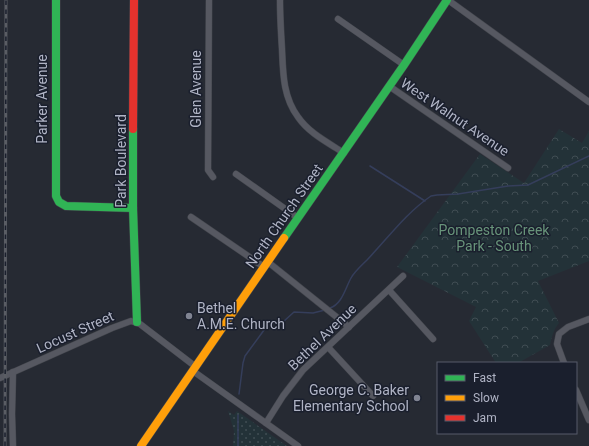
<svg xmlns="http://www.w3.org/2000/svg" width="589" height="446" font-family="Roboto,sans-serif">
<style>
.green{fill:url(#green-dots)}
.forest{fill:url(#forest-crowns)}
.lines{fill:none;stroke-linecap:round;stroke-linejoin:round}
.stream{stroke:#353e5b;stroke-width:1.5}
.street-casing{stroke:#42454c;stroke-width:7}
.fast-casing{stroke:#42454c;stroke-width:9}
.slow-casing{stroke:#42454c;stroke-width:9}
.jam-casing{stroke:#42454c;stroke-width:9}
.street{stroke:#565861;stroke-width:6}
.fast{stroke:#30b455;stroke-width:8}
.slow{stroke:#ff9f0a;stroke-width:8}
.jam{stroke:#e5322d;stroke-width:8}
.rail-casing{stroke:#5a5d64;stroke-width:3}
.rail{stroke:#1a1f2d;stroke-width:1.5;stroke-dasharray:4.5;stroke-linecap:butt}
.poi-dot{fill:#808492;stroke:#1a1f2d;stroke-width:1.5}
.labels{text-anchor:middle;stroke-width:3;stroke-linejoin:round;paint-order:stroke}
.street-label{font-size:14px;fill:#b0b4c5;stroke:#1a1f2d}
.park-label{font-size:14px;fill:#68947a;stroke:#1a1f2d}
.poi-label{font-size:14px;fill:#b0b4c5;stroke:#1a1f2d;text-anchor:start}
</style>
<defs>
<pattern id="green-dots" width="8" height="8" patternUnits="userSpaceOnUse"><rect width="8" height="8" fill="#233238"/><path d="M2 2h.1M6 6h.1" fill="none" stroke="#404d53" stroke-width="1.8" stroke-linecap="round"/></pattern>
<pattern id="forest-crowns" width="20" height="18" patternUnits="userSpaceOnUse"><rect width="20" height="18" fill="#233238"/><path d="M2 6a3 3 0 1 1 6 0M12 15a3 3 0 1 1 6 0" fill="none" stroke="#404d53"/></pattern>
</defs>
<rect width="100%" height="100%" fill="#262a33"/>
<polygon class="green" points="228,411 234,415 237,411 287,446 233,446 234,431"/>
<path class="forest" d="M559 129 582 143 589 131V261L538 281 559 323C553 330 552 337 550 345L518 363H496L469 321 476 307 397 267 480 154 524 183Z"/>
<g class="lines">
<g class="stream">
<polyline points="370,166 425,201"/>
<path d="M330 308C342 304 345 289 351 278 355 271 361 266 367 260 388 238 406 213 431 196L437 195 458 194 508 186 528 185 589 156"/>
<polyline points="239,394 243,363 245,356 267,326 273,323 283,322 294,312 313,313 325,310"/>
<polyline points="238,446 238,415"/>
</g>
<defs>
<g id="street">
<polyline points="209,0 208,170 213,177"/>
<path d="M280 0C280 16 281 33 282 49 283 73 283 97 298 117 309 133 327 142 344 153"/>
<polyline points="448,0 589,102"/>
<polyline points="338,19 404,65"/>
<polyline points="389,86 508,168"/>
<polyline points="236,174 298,218"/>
<polyline points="191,217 264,267"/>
<polyline points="268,262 349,327"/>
<polyline points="389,290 433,339"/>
<polyline points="328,347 373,396"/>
<polyline points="564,363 557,344 559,334 568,327 589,319"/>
<polyline points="193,371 298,446"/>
<polyline points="0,378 112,328 131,321 140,324 196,367"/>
<polyline points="576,390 589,420"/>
<polyline points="266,423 283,396 303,370 403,276"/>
<polyline points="13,446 12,414 13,372"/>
</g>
<g id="fast">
<polyline points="56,0 56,196 59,202 66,206 133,208"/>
<polyline points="133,129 133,208 137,322"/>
<polyline points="284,238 404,65 447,0"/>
</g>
<polyline id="slow" points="141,446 284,238"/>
<polyline id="jam" points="133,129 134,0"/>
</defs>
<use href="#street" class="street-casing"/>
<use href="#fast" class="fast-casing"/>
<use href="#slow" class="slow-casing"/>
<use href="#jam" class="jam-casing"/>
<use href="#street" class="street"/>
<use href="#fast" class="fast"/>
<use href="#slow" class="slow"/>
<use href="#jam" class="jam"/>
<defs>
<polyline id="rail" points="5,446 6,0"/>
</defs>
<use href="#rail" class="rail-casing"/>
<use href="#rail" class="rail"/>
</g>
<g class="poi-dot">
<circle cx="189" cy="316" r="4"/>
<circle cx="417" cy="398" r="4"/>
</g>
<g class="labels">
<g class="street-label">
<text transform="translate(196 89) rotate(-90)" y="5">Glen Avenue</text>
<text transform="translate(42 99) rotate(-90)" y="5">Parker Avenue</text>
<text transform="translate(455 117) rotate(34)" y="5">West Walnut Avenue</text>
<text transform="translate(121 161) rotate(-90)" y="5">Park Boulevard</text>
<text transform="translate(284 216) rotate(-55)" y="5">North Church Street</text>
<text transform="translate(75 332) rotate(-24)" y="5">Locust Street</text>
<text transform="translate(322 337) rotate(-44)" y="5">Bethel Avenue</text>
</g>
<g class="park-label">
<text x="494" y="235">Pompeston Creek<tspan x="494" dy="16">Park - South</tspan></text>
</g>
<g class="poi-label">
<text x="197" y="313">Bethel<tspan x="197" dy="16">A.M.E. Church</tspan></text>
<text x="409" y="395" text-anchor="end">George C. Baker<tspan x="409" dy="16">Elementary School</tspan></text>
</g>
</g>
<rect x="437" y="362" width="140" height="72" fill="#1a1f2d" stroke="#565b6a"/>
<rect x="445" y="375" width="20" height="6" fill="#30b455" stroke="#565b6a"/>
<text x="473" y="382" font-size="12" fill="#b0b4c5">Fast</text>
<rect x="445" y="395" width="20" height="6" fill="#ff9f0a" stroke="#565b6a"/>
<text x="473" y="402" font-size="12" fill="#b0b4c5">Slow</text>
<rect x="445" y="415" width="20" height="6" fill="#e5322d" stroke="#565b6a"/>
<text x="473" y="422" font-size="12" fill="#b0b4c5">Jam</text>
</svg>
